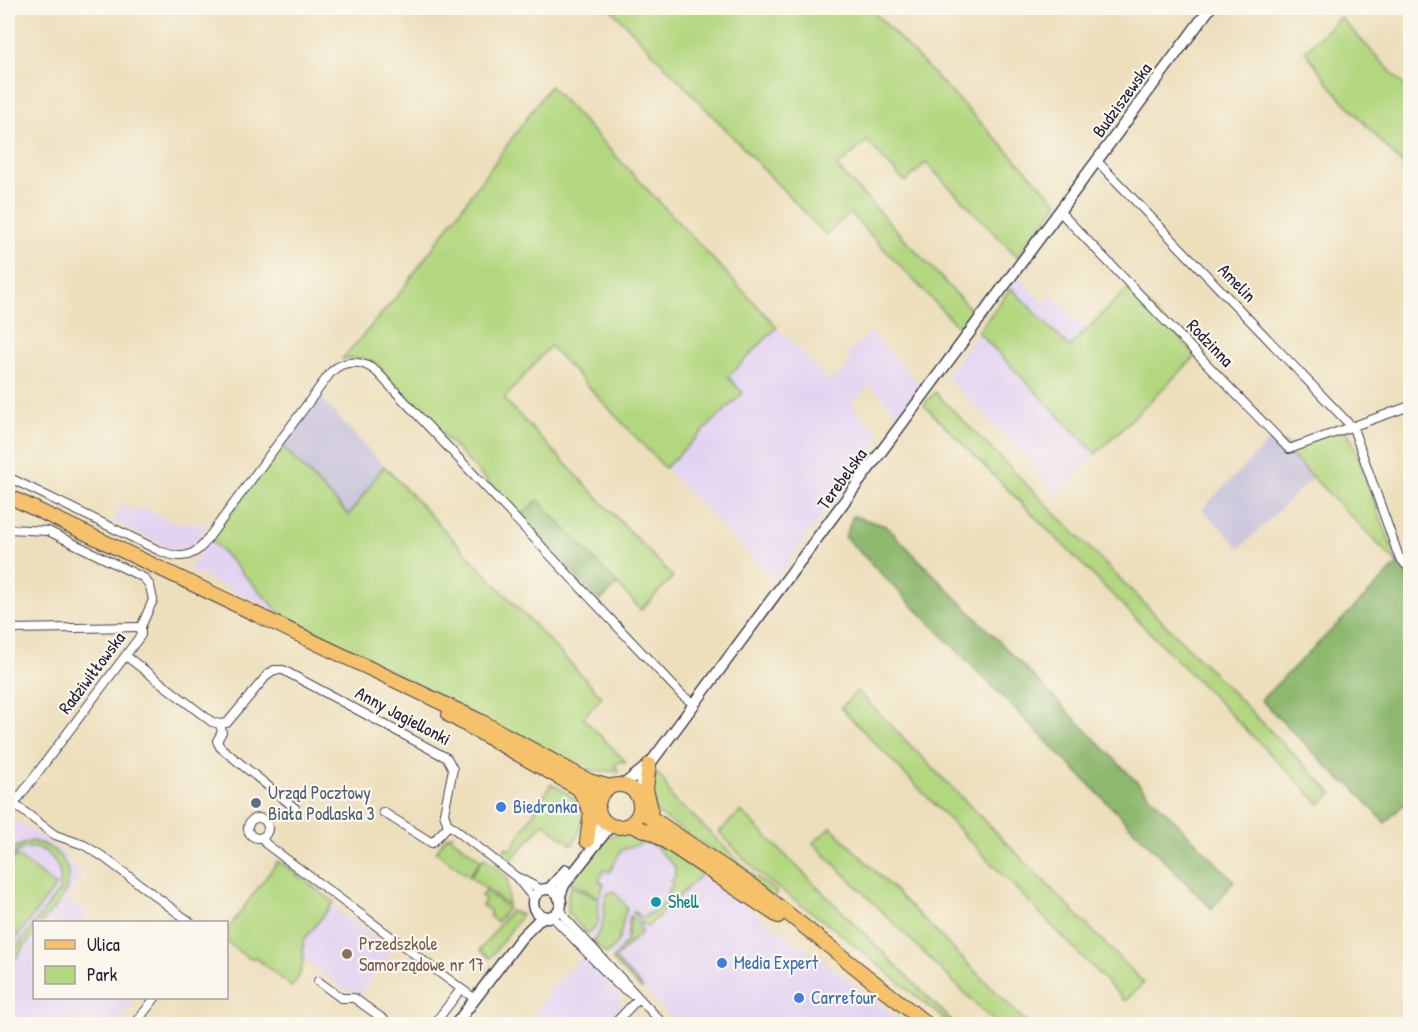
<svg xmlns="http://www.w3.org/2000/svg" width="1418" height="1032" font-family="'Patrick Hand',sans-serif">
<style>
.built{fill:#e3d3f2}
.industrial{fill:#c6c0da}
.green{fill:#b3d77f;stroke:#6a7c5d;stroke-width:1.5}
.forest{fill:#8eb86e;stroke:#586d54;stroke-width:1.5}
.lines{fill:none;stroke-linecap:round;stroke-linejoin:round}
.minor-casing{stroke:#403e4e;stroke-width:10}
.tertiary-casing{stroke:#403e4e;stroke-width:13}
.primary-casing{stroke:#403e4e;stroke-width:16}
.minor{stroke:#fff;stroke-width:8}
.tertiary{stroke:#fff;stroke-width:10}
.primary{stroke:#f5c16b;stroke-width:14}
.service-dot{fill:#5c6f8a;stroke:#fbf7ec;stroke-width:2}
.shop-dot{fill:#3f7fe0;stroke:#fbf7ec;stroke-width:2}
.culture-dot{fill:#0f9aa8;stroke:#fbf7ec;stroke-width:2}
.education-dot{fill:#8d6e63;stroke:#fbf7ec;stroke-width:2}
.labels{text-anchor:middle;stroke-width:4.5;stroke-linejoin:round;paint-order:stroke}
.street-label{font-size:18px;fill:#22223b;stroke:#fbf7ec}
.service-label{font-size:18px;fill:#4e5e75;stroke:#fbf7ec;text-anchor:start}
.shop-label{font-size:18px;fill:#366cbe;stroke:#fbf7ec;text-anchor:start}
.culture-label{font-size:18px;fill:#0d838f;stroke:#fbf7ec;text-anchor:start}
.education-label{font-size:18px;fill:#785e54;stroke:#fbf7ec;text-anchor:start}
</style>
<rect width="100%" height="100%" fill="#fbf7ec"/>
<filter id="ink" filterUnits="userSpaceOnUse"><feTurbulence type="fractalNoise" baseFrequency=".0167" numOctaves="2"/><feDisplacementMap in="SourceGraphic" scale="12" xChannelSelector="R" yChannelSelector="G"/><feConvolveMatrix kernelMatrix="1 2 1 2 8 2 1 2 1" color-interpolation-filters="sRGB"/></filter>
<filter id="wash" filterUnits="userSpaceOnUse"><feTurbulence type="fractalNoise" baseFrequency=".008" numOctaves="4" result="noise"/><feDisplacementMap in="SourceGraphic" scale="24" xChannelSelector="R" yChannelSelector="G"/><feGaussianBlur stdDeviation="1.35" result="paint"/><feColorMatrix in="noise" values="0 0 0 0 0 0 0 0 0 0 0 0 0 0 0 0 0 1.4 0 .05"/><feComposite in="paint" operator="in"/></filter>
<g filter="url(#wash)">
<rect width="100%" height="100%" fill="#eddfbc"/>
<g class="built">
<polygon points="1019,277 1044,303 1053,294 1087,330 1069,348 1011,288"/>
<polygon points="777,327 831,383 852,362 846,355 871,332 922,387 901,416 870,385 851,404 882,436 774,580 665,468 743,393 728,377"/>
<polygon points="978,332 1096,454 1057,494 1034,470 1036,468 946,376"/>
<polygon points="121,504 138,512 141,507 173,523 210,523 193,545 172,550 113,521"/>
<polygon points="211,540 280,613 188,569"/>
<polygon points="17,820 66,855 65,859 83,874 67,899 88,914 84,919 88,922 34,922 34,998 138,998 118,1024 8,1024 8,832"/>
<polygon points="645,838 817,956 906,1024 677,1024 568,912 572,886 586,868"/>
<polygon points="331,905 379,942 381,939 395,948 359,995 351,989 348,992 305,960 303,941"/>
<polygon points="582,957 620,996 620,1008 605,1024 546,1024 533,1012 549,996 545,993"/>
</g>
<g class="industrial">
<polygon points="318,395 384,466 349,516 281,445"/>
<polygon points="1273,437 1313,477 1240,548 1202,509"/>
</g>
<g class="green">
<polygon points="610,8 870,8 1058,203 1018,257 926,163 905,182 867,141 837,167 975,314 962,331 850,213 826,235"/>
<polygon points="1340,17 1410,92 1410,173 1332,88 1305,51"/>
<polygon points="550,86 777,327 728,377 743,393 665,468 550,346 504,399 673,577 641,610 538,500 520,516 375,363 356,358 342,359 400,293"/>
<polygon points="1130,286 1196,356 1096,454 978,332 1011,288 1069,347"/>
<polygon points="935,392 1332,793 1320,804 924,405"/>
<polygon points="1343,425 1351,438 1398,564 1273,437 1290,446"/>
<polygon points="281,445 349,515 384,466 602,697 583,718 626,762 619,762 615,766 619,772 588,770 581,772 280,613 211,540"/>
<polygon points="857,691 1144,983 1125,1001 841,708"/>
<polygon points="656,773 663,779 673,800 692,815 754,876 777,892 773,898 710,849 656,812 650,784"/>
<path d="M551 784C581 798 592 815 572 845L544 823 511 860 507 861 502 855 506 847 511 850Z"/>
<polygon points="741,811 955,1024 950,1024 837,931 759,874 719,832"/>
<polygon points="831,827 1028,1024 996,1024 813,843"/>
<polygon points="636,831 705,871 647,927 633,913 635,911 642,918 665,904 669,888 673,885 671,881 675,877 675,867 655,846 646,842 621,850 610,872 604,870 599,881 604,884 599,897 570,882 609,836"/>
<polygon points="452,835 451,837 481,860 469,876 436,852 446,837"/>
<path d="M31 841C55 845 76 865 65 892 61 903 50 913 42 922H34V933L8 969V958L59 891C68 856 30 831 8 861V850Z"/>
<polygon points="16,855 56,886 8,949 8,866"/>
<polygon points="484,858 508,878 508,905 470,877"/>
<path d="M278 861 334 902 303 941C304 959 304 972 292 987L256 958H248L227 942V930Z"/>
<polygon points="572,886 599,899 598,923 592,931 586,933 568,913 568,894"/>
<polygon points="485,891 508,908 497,922 489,916 491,912 482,905 486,899 481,896"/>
<path d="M614 891 627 908C619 926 625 942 606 954L593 941C611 919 599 911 608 893Z"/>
<polygon points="510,911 522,915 490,958 480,950"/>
<polygon points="630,916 641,925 638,928 643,930 615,959 643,988 641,989 612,960 627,941"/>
</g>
<g class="forest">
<polygon points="538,500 618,585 600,601 520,516"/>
<polygon points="853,516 886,526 1234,881 1212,909 845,537"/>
<polygon points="1398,564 1410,578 1410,798 1385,823 1349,783 1343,782 1261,700"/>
</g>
</g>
<g filter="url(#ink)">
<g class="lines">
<defs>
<g id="minor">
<polyline points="1097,161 1353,428 1399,557 1410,569"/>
<polyline points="1060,212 1289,449 1410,406"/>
<path d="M8 477 160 551C177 558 190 559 203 545L331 372C345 359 363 360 377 372L682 695 695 705"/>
<polyline points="8,529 48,531 144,578 150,586 153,600 141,627 141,635 8,812"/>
<polyline points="8,629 141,627"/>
<polyline points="126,656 212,722 220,724"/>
<polyline points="220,724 227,723 268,674 274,670 283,670 447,758 453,769 444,813 447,823 515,876 542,890"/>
<polyline points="220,724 222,732 217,741 220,747 295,808"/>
<polyline points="14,804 55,835 84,845 102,856 190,922"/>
<polyline points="383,812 432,843 449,825"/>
<circle cx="258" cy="828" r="10"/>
<polyline points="262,837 266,844 475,999"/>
<polyline points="517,878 534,899"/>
<polyline points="560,907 565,918 663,1024"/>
<polyline points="552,916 617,984 631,994"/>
<polyline points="318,981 341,998 354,998 390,1024"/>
<polyline points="135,1024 155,998"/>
<polyline points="434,1024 461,989"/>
<polyline points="614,1024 638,999"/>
</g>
<g id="tertiary">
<polyline points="622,786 646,767"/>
<polyline points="636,795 649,765 1210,8"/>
<polyline points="590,838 602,818"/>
<polyline points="549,889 566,870"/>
<circle cx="547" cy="903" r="14"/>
<polyline points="559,898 564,885 611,825"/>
<polyline points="456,1024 521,938 543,916"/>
</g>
<g id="primary">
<polyline points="8,496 482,722 589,781 610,787"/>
<polyline points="449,715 599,800"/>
<polyline points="649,765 646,789 651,809"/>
<circle cx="619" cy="806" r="21"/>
<polyline points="579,789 591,812 587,841"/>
<polyline points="640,810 758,890 927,1024"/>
<polyline points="630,825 653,833 778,916"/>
</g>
</defs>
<use href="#minor" class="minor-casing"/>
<use href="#tertiary" class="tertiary-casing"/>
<use href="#primary" class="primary-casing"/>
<use href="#minor" class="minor"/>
<use href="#tertiary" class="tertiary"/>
<use href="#primary" class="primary"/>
</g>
</g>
<circle class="service-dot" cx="256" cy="803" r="6"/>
<g class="shop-dot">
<circle cx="501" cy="807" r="6"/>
<circle cx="722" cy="963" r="6"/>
<circle cx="799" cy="998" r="6"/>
</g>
<circle class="culture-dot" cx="656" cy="902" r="6"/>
<circle class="education-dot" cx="347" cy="954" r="6"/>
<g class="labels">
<g class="street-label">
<text transform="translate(1122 100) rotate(-54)" y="6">Budziszewska</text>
<text transform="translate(1237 283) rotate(46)" y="6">Amelin</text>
<text transform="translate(1210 343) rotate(46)" y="6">Rodzinna</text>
<text transform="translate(842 479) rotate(-54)" y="6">Terebelska</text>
<text transform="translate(92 673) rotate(-53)" y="6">Radziwiłłowska</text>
<text transform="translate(403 716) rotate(28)" y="6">Anny Jagiellonki</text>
</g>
<g class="service-label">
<text x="268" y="799">Urząd Pocztowy<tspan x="268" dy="21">Biała Podlaska 3</tspan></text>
</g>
<g class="shop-label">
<text x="513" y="813">Biedronka</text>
<text x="734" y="969">Media Expert</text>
<text x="811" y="1004">Carrefour</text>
</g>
<g class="culture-label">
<text x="668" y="908">Shell</text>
</g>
<g class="education-label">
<text x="359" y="950">Przedszkole<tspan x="359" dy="21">Samorządowe nr 17</tspan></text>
</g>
</g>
<rect width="1418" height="1032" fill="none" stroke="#fbf7ec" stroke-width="30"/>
<rect x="33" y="921" width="195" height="78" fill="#fbf7ec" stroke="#a4a2a5" stroke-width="1.5"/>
<rect x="45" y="940" width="30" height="9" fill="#f5c16b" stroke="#a4a2a5" stroke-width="1.5"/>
<text x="87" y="951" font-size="18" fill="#22223b">Ulica</text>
<rect x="45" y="966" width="30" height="18" fill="#b3d77f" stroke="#a4a2a5" stroke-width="1.5"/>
<text x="87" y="981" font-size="18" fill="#22223b">Park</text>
</svg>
